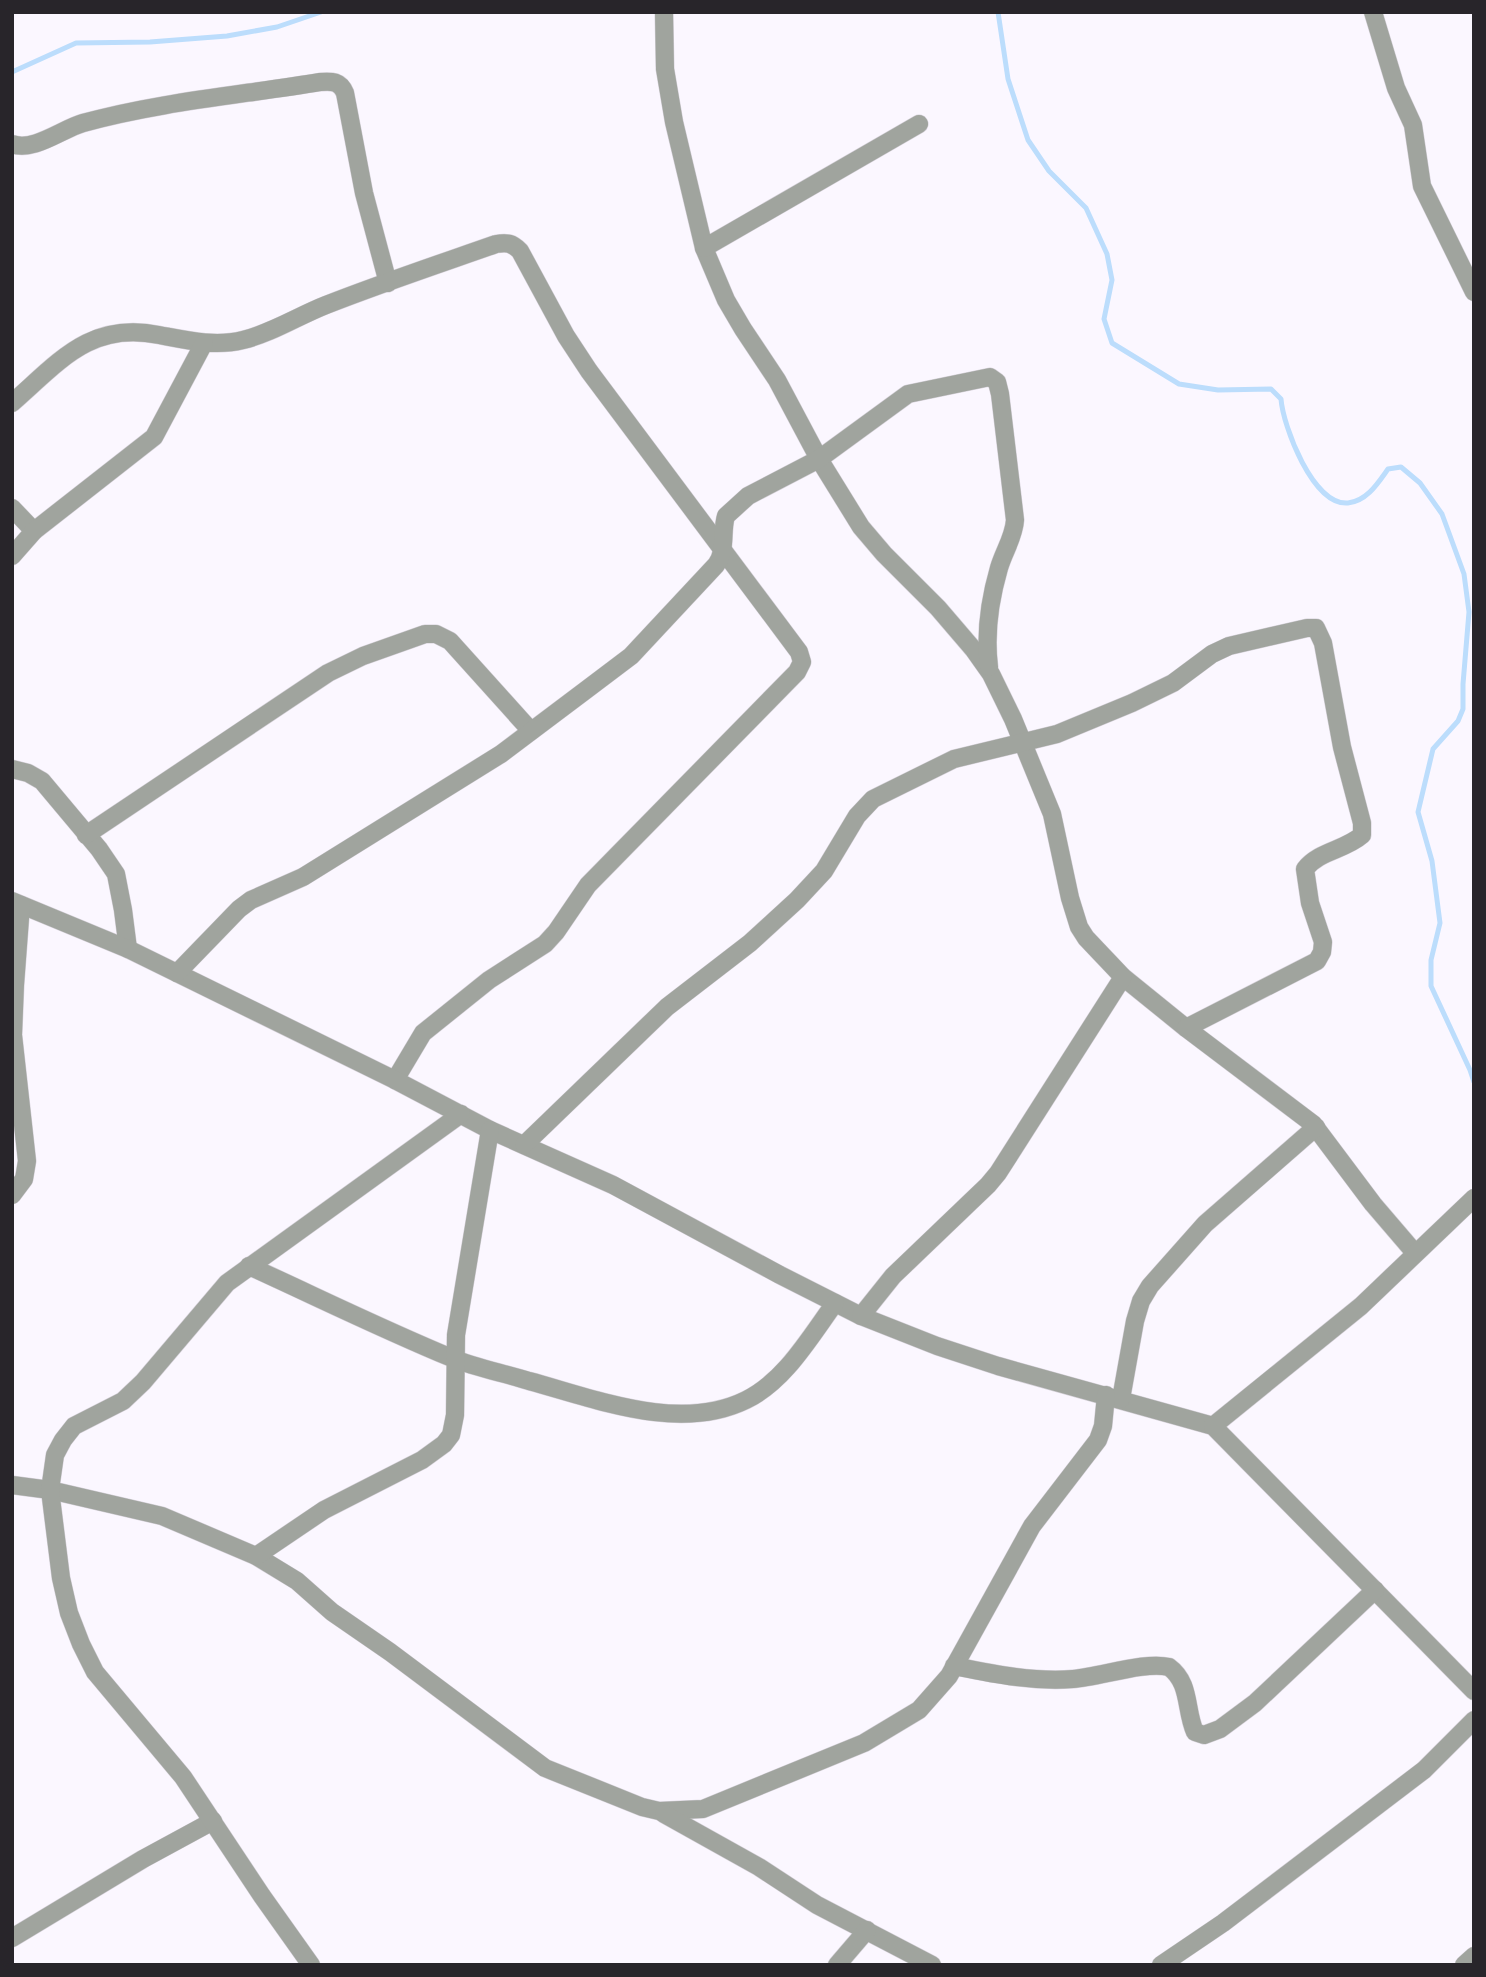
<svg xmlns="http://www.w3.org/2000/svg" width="1486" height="1977" font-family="Ubuntu,sans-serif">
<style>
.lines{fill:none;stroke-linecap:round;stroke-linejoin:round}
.stream{stroke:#bcddfc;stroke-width:5}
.street-casing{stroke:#d5d1d9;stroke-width:19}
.street{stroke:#a0a49e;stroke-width:18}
</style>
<rect width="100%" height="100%" fill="#fbf7ff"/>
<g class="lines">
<g class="stream">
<path d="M998 12 1008 79 1028 140 1049 171 1086 208 1107 254 1112 280 1104 319 1112 343 1179 384 1218 390 1271 389 1281 399C1283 426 1313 506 1348 503 1367 501 1378 483 1388 469L1401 467 1420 483 1442 514 1464 574 1469 612 1463 684V709L1458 721 1433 749 1418 812 1432 861 1440 923 1431 960V986L1470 1070 1474 1082"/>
<polyline points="12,72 76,43 150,42 227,36 277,27 321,12"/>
</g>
<defs>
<g id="street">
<polyline points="664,12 665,69 674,122 704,248 726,300 743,329 777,380 819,459 861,527 884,554 938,608 974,650 991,674 1013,719 1052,814 1070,898 1079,927 1086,938 1123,977 1186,1028 1313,1124 1373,1204 1415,1253"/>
<polyline points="1373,12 1396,88 1413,125 1422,186 1474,292"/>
<path d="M12 144C34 152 62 129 83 123 159 102 241 95 320 82 332 81 340 81 345 93L364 193 388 283"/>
<polyline points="704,248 919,124"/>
<path d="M12 403C59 362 90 321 159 335 186 340 215 347 243 340 272 333 298 316 326 305 382 283 439 264 496 244 507 242 512 243 520 251L566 336 589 371 799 652 802 662 797 672 588 885 556 932 545 944 489 980 423 1033 395 1080"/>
<polyline points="12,508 34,531"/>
<polyline points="12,556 34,531 154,437 204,343"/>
<polyline points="12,769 28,773 42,781 99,849 116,874 123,910 128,949"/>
<polyline points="86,835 328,673 363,656 425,634 436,634 450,641 531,731"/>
<polyline points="12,901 128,949 395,1080 490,1130 613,1185 780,1275 861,1316 937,1346 998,1366 1213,1426 1474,1691"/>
<path d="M177 973 239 909 251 900 303 877 501 754 586 690 631 656 716 565C727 550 721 532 726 516L748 496 819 459 908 394 990 377 997 382 1000 394 1015 520C1014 537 1004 551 999 568 990 599 985 635 989 667"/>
<path d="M524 1145 667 1007 750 943 797 900 824 871 857 816 873 799 954 759 1057 734 1132 703 1173 683 1212 654 1229 646 1307 628H1316L1323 643 1342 747 1362 823V835C1345 850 1319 851 1305 869L1310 903 1323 942 1322 952 1317 961 1186 1028"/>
<polyline points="12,1195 24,1179 27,1161 13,1035 15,985 21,905"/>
<path d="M249 1266C317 1297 384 1330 452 1358 476 1368 504 1373 529 1381 596 1399 679 1433 746 1400 785 1381 810 1337 835 1303"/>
<polyline points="861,1316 893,1276 988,1185 998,1173 1123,977"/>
<polyline points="1121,1399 1135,1321 1141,1301 1150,1286 1205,1224 1316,1127"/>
<polyline points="1213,1426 1361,1306 1474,1198"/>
<polyline points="12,1485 50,1490 162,1516 256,1556 297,1581 332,1612 390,1652 545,1768 642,1807 659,1811 703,1809 864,1743 919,1710 949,1676 1032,1526 1098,1440 1103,1426 1106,1395"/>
<polyline points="256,1556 324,1510 422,1460 444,1444 451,1435 455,1415 456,1335 490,1130"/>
<path d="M954 1666C994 1674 1032 1682 1073 1679 1100 1677 1145 1661 1169 1667 1191 1683 1185 1710 1195 1732L1204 1735 1220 1729 1255 1703 1375 1590"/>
<polyline points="664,1814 759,1867 817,1905 932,1965"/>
<polyline points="12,1938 143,1859 213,1821"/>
<polyline points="311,1965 262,1896 183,1777 95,1672 81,1644 69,1613 61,1578 50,1490 55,1455 63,1440 74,1426 123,1401 143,1382 227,1283 461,1114"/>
<polyline points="837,1965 867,1930"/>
<polyline points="1161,1965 1223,1923 1424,1770 1474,1720"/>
<polyline points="1464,1965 1474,1956"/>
</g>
</defs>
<use href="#street" class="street-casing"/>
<use href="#street" class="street"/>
</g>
<rect width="1486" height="1977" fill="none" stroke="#28252a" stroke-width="28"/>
</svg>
